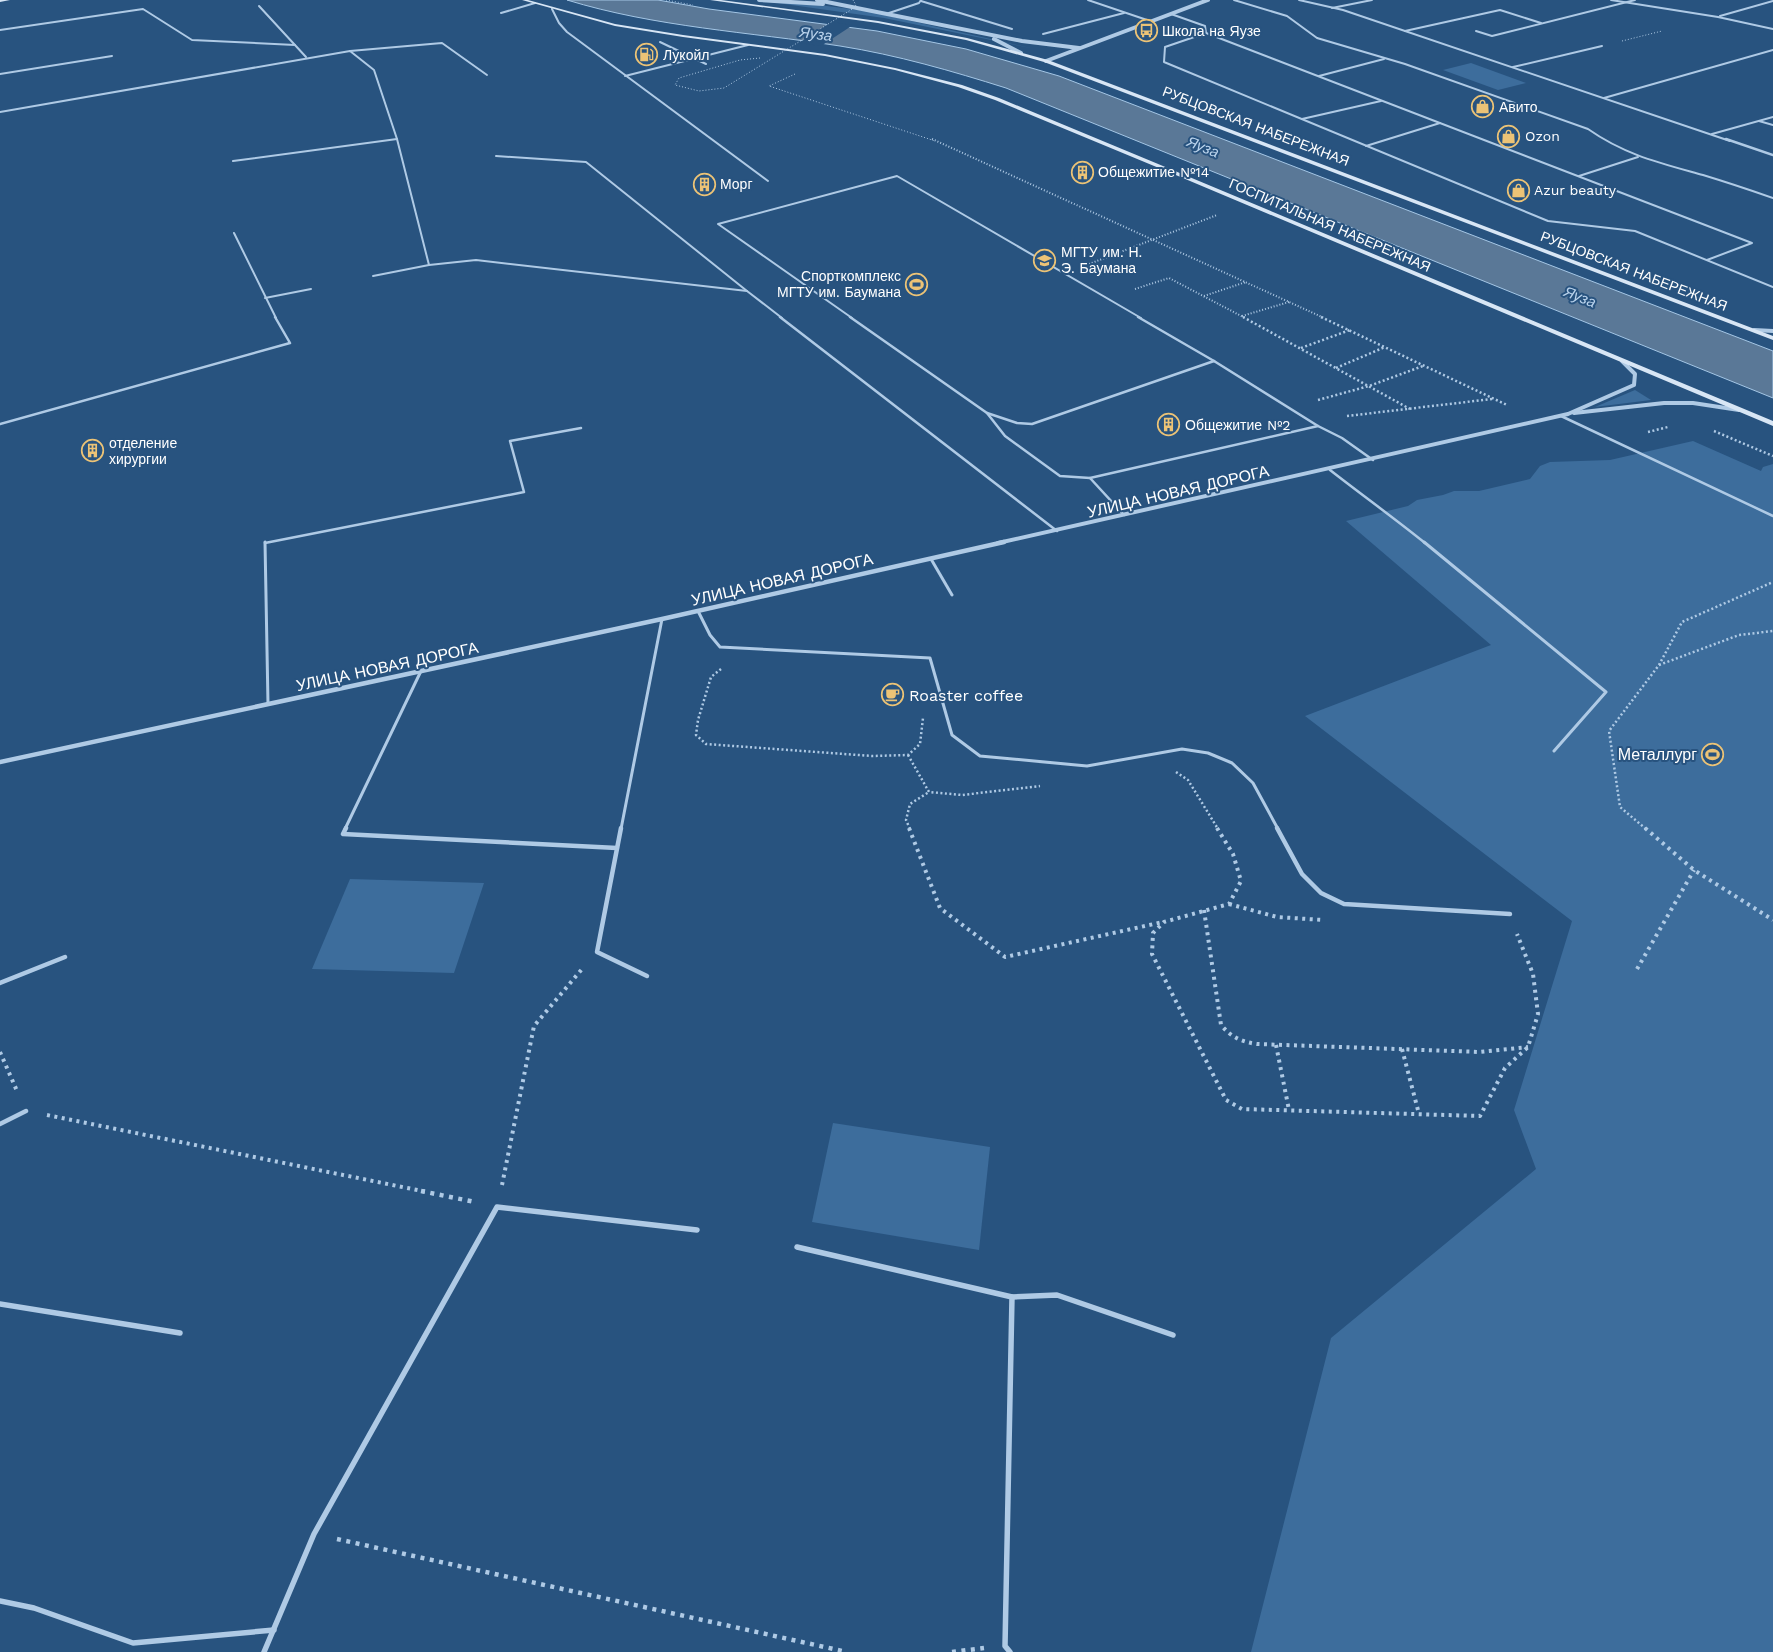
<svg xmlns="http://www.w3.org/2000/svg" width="1773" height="1652" font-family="'Work Sans',sans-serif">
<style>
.green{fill:#3d6d9c}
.water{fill:#5a7897;stroke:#a4c6e5}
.pier{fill:#28537f}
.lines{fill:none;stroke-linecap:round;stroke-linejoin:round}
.path-far4{stroke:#afcae5;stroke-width:1;stroke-dasharray:1 2;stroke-linecap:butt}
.path-far3{stroke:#afcae5;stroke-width:2;stroke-dasharray:1 2;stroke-linecap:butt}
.path-far2{stroke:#afcae5;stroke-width:2.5;stroke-dasharray:2 2.5;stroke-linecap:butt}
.path-far1{stroke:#afcae5;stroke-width:4;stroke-dasharray:3 4.5;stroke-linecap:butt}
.path{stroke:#afcae5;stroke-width:4.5;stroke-dasharray:4 5.5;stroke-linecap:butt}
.service-far4{stroke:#afcae5;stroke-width:2}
.service-far3{stroke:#afcae5;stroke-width:2.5}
.service-far2{stroke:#afcae5;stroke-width:3}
.service-far1{stroke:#afcae5;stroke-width:4.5}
.service{stroke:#afcae5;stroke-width:5.5}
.minor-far3{stroke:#afcae5;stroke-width:2}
.minor-far2{stroke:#afcae5;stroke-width:2.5}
.minor-far1{stroke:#afcae5;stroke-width:4}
.minor{stroke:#afcae5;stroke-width:4.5}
.tertiary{stroke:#afcae5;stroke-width:4}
.secondary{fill:#d8e6f5;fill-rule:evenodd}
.path-bridge{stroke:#afcae5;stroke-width:1;stroke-dasharray:1 2;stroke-linecap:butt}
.labels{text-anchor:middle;stroke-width:4;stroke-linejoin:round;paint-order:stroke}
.far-poi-label{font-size:14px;fill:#fff;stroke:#28537f;text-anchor:start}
.far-street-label{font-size:14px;fill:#fff;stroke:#28537f}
.far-water-label{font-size:15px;font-style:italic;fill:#bbd4ed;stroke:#28537f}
.street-label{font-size:16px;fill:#fff;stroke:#28537f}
.poi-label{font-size:16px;fill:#fff;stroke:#28537f;text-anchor:start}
</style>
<rect width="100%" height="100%" fill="#28537f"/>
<g class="green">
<polygon points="763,1 819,5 867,11 1035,49 884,18"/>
<polygon points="1471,63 1526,83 1498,90 1443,70"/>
<polygon points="1635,390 1651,400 1595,407"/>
<polygon points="1693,441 1761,471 1763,467 1773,464 1773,1652 1251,1652 1331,1338 1536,1169 1514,1110 1572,921 1305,716 1491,645 1346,521 1408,506 1417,500 1443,495 1454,491 1479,491 1530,479 1540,466 1550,462 1610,460"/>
<polygon points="350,879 484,883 454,973 312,969"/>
<polygon points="833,1123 990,1147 979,1250 812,1222"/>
</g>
<path class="water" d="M567 0H658L709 9 877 31 966 49 1059 76 1773 351V398L1006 88C952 71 897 55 840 46 749 32 655 27 567 0Z"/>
<polygon class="pier" points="831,22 853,25 821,46 799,43"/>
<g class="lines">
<g class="path-far4">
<polyline points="666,0 693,5"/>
<polyline points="1622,41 1662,31"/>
<polyline points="795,74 769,86 935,141"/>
</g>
<g class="path-far3">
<polyline points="932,139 1324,318"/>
<polyline points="1089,264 1217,215"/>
<polyline points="1135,289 1169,278 1245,318"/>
<polyline points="1204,296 1246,282"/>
<polyline points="1242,316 1289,302"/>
</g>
<g class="path-far2">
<polyline points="1243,317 1410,409"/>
<polyline points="1321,317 1507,405"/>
<polyline points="1301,348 1350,330"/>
<polyline points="1336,368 1385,347"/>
<polyline points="1318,400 1369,386 1423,366"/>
<polyline points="1347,416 1492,399"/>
<polyline points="1714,431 1773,456"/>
<polyline points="1648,432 1668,427"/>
<polyline points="1659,665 1739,635 1773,631"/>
<polyline points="721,669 711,677 698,720 696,735 706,744 872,756 908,755 920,744 923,718"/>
<polyline points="908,755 929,792 962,795 1040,786"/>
<polyline points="1176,772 1188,780 1218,829"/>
<polyline points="910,829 906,820 910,804 929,792"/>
<polyline points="1646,829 1620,807 1609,731 1659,665 1682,622 1773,582"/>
</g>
<g class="path-far1">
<polyline points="909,828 940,908 1005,957 1163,922"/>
<polyline points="1217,828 1233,854 1241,881 1229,904 1164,922 1153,933 1152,954 1226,1100 1242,1109 1480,1116 1505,1068 1528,1047 1538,1014 1533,974 1517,934"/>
<polyline points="1645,828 1694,870 1773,920"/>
<polyline points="1229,904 1277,917 1323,920"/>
<path d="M1204 910 1221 1025C1231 1037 1242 1042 1257 1044L1480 1052 1528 1047"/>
<polyline points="1637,969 1694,870"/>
<polyline points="1276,1045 1289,1110"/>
<polyline points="1402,1049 1419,1114"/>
<polyline points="0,1052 17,1091"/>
<polyline points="47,1115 427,1192"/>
<polyline points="502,1185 534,1026 582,969"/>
</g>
<g class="path">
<polyline points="421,1191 475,1202"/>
<polyline points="337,1539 847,1652"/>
<polyline points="952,1652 984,1648"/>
</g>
<g class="service-far4">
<polyline points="1088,0 1150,21"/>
<path d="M1234 0 1287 16 1317 38 1405 64 1588 129C1625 155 1660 163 1703 175 1726 182 1750 190 1773 198"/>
<polyline points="1611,0 1718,17 1773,29"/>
<polyline points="921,1 1012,29"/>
<polyline points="259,6 306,57"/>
<polyline points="1332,8 1372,0"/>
<polyline points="552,9 559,23 567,32 768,181"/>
<polyline points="501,13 535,3"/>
<polyline points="886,14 919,3 921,0"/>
<polyline points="1171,14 1205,26 1206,33"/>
<polyline points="1720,16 1773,1"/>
<polyline points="0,30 143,9 192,40 295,45"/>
<polyline points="1405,31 1500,10 1541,23"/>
<polyline points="1476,31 1492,36 1635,0"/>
<polyline points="1043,34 1124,13"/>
<polyline points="660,42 706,64"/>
<polyline points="350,51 442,43 487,75"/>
<polyline points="1513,67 1602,46"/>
<polyline points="0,74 112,56"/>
<polyline points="625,76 748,45"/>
<polyline points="1319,76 1384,59"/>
<polyline points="1604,98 1773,50"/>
<polyline points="0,112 350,51 374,70 397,139 429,265 476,260 747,291 782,318"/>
<polyline points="1302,119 1381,101"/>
<polyline points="1759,121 1773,125"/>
<polyline points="1712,134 1773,117"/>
<polyline points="1366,146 1440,123"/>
<polyline points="496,156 586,162 747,291"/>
<polyline points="233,161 397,139"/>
<polyline points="1579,176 1638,157"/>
<polyline points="234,233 276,318"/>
<polyline points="1707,260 1752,243 1206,33 1165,47 1164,62 1548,221 1635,231 1773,287"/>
<polyline points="373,276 429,265"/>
<polyline points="265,298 311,289"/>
<polyline points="852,318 718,224 897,176 1141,318"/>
</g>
<g class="service-far3">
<polyline points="780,317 1057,531"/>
<polyline points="850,317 987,413 1017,423 1032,424 1214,361"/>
<polyline points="1138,317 1214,361"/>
<polyline points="1214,361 1318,426 1342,438 1373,460"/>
<polyline points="987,413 1005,436 1060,476 1090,478 1124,515"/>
<polyline points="1561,416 1773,516"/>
<polyline points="0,424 290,343 275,317"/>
<path d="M1330 470C1362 495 1394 518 1425 543"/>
<polyline points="1090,478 1318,426"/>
<polyline points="265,543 524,492 510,441 581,428"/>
</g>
<g class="service-far2">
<polyline points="265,542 268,704"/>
<polyline points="1424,542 1606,692 1554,751"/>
<polyline points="931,559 952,595"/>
<polyline points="698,611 710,635 720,647 930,658 952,735 980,756 1087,766 1182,749 1208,753 1232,763 1253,783 1278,829"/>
<polyline points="345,829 421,671"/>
<polyline points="621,829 662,619"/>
</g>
<g class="service-far1">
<polyline points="346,828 343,834 617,848"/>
<polyline points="621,828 597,952 647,976"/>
<polyline points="1277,828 1302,874 1321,893 1344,904 1510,914"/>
<polyline points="0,983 65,957"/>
<polyline points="0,1124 26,1111"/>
</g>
<g class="service">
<polyline points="797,1247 1012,1297 1005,1646 1010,1652"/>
<polyline points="1012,1297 1057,1295 1173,1335"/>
<polyline points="0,1304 180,1333"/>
<polyline points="0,1601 34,1608 133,1643 274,1630"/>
<polyline points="264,1652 314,1534 497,1207 697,1230"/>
</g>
<polyline class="minor-far3" points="1299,0 1343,10 1730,141"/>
<polyline class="minor-far2" points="1726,139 1773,155"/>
<g class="minor-far1">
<polyline points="1754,330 1773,331"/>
<polyline points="1574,413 1664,403 1693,403 1739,410"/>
<polyline points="998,543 1568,414 1634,385 1635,374 1622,361"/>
</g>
<polyline class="minor" points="0,762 662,619 1004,542"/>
<g class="tertiary">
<polyline points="759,0 823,4"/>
<polyline points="817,0 1022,41 1079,48"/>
<polyline points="994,39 1021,53"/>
<polyline points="1046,61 1208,0"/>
</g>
<g class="secondary">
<polygon points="0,0 10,0 0,2"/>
<polygon points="522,0 528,0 615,24 683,35 825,54 895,68 962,85 999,98 1175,171 1773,421 1773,426 1171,173 995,100 958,87 895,70 825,56 683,37 615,26"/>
<polygon points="710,0 721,0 878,21 967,38 1048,60 1773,336 1773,340 1044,62 966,40 878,23"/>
</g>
<polyline class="path-bridge" points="760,58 740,60 679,78 675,85 699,91 724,88 854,8 856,5 853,0"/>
</g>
<defs>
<symbol id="bus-ring" viewBox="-11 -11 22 22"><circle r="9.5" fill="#28537f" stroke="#ecc376" stroke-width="1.5"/><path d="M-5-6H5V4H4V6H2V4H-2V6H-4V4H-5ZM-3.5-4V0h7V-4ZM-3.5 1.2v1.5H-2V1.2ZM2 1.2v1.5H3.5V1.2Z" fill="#ecc376"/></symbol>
<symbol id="fuel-ring" viewBox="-11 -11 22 22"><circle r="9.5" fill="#28537f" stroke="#ecc376" stroke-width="1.5"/><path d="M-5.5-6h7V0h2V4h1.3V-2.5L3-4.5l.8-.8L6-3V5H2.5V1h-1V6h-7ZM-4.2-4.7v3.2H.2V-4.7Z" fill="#ecc376"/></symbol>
<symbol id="shop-ring" viewBox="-11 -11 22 22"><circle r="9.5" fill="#28537f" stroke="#ecc376" stroke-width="1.5"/><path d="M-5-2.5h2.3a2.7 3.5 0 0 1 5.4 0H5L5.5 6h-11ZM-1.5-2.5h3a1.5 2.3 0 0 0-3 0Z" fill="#ecc376"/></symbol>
<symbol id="building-ring" viewBox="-11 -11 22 22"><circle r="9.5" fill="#28537f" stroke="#ecc376" stroke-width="1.5"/><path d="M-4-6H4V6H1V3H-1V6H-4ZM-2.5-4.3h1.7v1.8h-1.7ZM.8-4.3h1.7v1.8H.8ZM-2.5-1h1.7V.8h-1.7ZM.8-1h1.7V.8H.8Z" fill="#ecc376"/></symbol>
<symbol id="university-ring" viewBox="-11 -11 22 22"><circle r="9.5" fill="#28537f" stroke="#ecc376" stroke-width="1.5"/><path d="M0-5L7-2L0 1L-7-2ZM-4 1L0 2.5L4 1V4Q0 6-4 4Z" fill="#ecc376"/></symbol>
<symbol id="stadium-ring" viewBox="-11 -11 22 22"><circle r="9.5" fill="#28537f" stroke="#ecc376" stroke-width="1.5"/><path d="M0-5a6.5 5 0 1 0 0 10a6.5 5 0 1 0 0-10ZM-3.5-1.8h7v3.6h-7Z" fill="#ecc376"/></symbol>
<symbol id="cafe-ring" viewBox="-11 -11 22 22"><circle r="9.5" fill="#28537f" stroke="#ecc376" stroke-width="1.5"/><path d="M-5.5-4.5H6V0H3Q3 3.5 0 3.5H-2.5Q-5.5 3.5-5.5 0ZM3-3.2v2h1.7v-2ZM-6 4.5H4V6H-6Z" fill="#ecc376"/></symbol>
</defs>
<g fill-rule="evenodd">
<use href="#bus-ring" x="1134" y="18" width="25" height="25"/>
<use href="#fuel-ring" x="634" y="42" width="25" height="25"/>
<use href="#shop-ring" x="1470" y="94" width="25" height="25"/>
<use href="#shop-ring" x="1496" y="124" width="25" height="25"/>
<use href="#building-ring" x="1070" y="160" width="25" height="25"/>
<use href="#building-ring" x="692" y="172" width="25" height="25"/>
<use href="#shop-ring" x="1506" y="178" width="25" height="25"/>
<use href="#university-ring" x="1032" y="248" width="25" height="25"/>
<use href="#stadium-ring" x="904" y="272" width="25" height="25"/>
<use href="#building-ring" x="1156" y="412" width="25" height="25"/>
<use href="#building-ring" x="80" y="438" width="25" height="25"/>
<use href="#cafe-ring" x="880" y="682" width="25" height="25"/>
<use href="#stadium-ring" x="1700" y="742" width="25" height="25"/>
</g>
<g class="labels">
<g class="far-poi-label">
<text x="1162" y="36">Школа на Яузе</text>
<text x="663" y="60">Лукойл</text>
<text x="1499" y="112">Авито</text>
<text x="1525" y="141">Ozon</text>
<text x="1098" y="177">Общежитие №14</text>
<text x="720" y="189">Морг</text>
<text x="1534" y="195">Azur beauty</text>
<text x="1061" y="257">МГТУ им. Н.<tspan x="1061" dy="16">Э. Баумана</tspan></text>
<text x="901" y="281" text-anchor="end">Спорткомплекс<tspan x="901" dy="16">МГТУ им. Баумана</tspan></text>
<text x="1185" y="430">Общежитие №2</text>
<text x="109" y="448">отделение<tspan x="109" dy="16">хирургии</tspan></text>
</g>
<g class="far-street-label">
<text transform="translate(1256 126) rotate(21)" y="5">РУБЦОВСКАЯ НАБЕРЕЖНАЯ</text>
<text transform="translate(1330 225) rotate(23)" y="5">ГОСПИТАЛЬНАЯ НАБЕРЕЖНАЯ</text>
<text transform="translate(1634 271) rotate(21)" y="5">РУБЦОВСКАЯ НАБЕРЕЖНАЯ</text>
</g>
<g class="far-water-label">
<text transform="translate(816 34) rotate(8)" y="5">Яуза</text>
<text transform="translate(1203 147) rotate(22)" y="5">Яуза</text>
<text transform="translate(1580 297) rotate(22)" y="5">Яуза</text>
</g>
<g class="street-label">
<text transform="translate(1178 491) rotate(-13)" y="6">УЛИЦА НОВАЯ ДОРОГА</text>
<text transform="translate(782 579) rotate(-13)" y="6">УЛИЦА НОВАЯ ДОРОГА</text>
<text transform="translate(387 666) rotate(-12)" y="6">УЛИЦА НОВАЯ ДОРОГА</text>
</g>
<g class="poi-label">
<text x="909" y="701">Roaster coffee</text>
<text x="1697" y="760" text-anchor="end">Металлург</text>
</g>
</g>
</svg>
